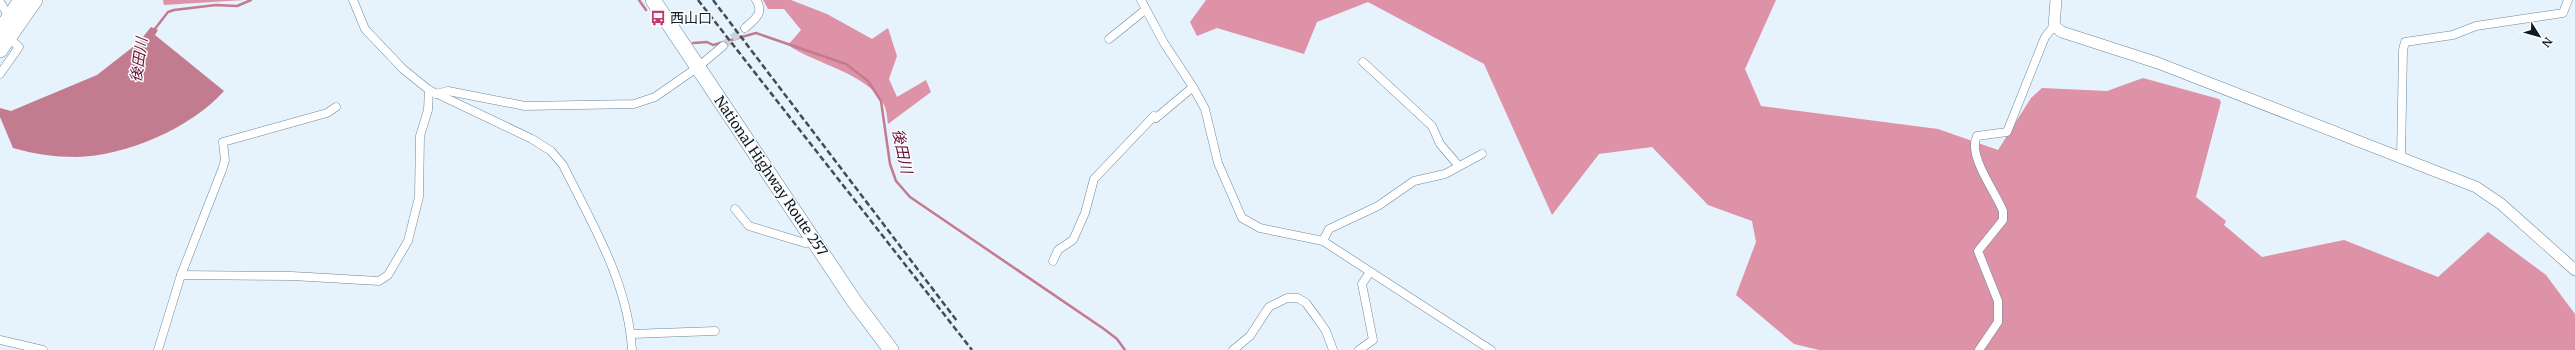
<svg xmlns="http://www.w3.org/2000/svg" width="2575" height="350" font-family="Merriweather,'Noto Sans JP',serif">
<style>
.forest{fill:#dd92a7}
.water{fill:#c37b8f}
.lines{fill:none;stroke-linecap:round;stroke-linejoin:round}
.stream{stroke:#c37b8f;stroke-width:2.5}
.street-tunnel{stroke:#c6d2dc;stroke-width:8;stroke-dasharray:8 4;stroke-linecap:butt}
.street-casing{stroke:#6b889e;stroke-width:9}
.secondary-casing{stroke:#6b889e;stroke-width:12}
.highway-casing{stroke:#6b889e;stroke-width:16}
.street{stroke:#fff;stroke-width:8}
.secondary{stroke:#fff;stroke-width:11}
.highway{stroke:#fff;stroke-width:15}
.rail{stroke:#414d56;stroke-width:2.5;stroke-dasharray:6 3;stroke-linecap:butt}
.labels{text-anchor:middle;stroke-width:3;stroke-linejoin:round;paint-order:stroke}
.poi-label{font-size:14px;fill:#101b24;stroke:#fdfdfd;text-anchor:start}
.street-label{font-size:14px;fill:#101b24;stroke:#fdfdfd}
.water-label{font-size:15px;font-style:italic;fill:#660e34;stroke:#fdfdfd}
</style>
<rect width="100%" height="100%" fill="#e6f2fc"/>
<g class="forest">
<polygon points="163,0 244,0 164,5"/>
<path d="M763 0H791L827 14 872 39 888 28 897 56 889 79 897 97 926 80 931 92 888 124C887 118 887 111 884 105 870 74 815 64 788 45L801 30 784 9H768Z"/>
<polygon points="1206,0 1776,0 1745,69 1761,106 1938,129 1998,150 2031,98 2042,88 2107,91 2143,78 2219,99 2221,102 2196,197 2226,221 2224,225 2262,257 2344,240 2438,277 2488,232 2546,275 2575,314 2575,350 1819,350 1794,344 1736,295 1756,242 1752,221 1708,205 1652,147 1599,154 1552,215 1484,64 1368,2 1317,22 1304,54 1217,28 1197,36 1190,22"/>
</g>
<path class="water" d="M151 27 158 30 155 35 224 91C191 128 126 156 76 157 54 157 34 154 13 148L0 117V108L11 111 97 75 138 43Z"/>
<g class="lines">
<g class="stream">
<polyline points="639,0 646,10"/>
<polyline points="154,30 168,12 174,10 216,5 237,6 251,0"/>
<polyline points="693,43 707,42 713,45 756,33 846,64 868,81 881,101 890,164 896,181 910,197 1104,329 1117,339 1125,350"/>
</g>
<polyline class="street-tunnel" points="723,46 745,28"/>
<defs>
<g id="street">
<path d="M353 0 365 29 403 69 429 90 532 139 551 151 563 165C592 224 628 282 632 350"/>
<polyline points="1141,0 1164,43 1193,87 1205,109 1218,163 1242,218 1260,228 1323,241 1491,350"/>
<polyline points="0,2 9,17"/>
<path d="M745 28C754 20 765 13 756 0"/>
<polyline points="1109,39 1145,10"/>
<polyline points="1363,62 1432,126 1440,144 1458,165"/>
<polyline points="0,74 19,47 9,38"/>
<polyline points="436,94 448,91 525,106 634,104 655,97 698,67 723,46"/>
<polyline points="2401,157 2403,50 2405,42 2453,35 2476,26 2563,13 2568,0"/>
<polyline points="735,209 749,226 805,243 815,242"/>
<polyline points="1323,241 1329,229 1378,206 1414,181 1445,174 1482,154"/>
<polyline points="1053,261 1058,250 1073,240 1085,213 1094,179 1154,116 1156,118 1193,87"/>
<polyline points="181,275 292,276 379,281 388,275 408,241 419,197 420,136 428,110 429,90"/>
<polyline points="631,334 715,331"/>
<polyline points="0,340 43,350"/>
<polyline points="158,350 181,275 222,170 225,160 223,142 327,113 336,107"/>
<polyline points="1233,350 1250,336 1269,307 1287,298 1298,298 1306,303 1317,318 1326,331 1333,350"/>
<polyline points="1359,350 1373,340 1362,284 1370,272"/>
<path d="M1979 350 1998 322V301L1978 251 2003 220V211C1995 191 1967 155 1977 136L2007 132 2045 37 2054 26"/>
</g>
<polyline id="secondary" points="2056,0 2054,26 2062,32 2158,63 2476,187 2501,204 2575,270"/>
<g id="highway">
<polyline points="653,0 854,301 891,350"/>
<polyline points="0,31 21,0"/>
<polyline points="0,50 35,0"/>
</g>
</defs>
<use href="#street" class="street-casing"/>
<use href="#secondary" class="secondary-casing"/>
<use href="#highway" class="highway-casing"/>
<use href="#street" class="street"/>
<use href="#secondary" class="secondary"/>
<use href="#highway" class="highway"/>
<g class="rail">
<polyline points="698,0 972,350"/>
<polyline points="713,0 957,321"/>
</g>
</g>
<defs>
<symbol id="bus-bare" viewBox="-9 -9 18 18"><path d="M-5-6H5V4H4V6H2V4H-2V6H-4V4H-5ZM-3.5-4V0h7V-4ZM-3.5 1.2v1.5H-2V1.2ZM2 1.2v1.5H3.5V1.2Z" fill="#c4396f" stroke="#fdfdfd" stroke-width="2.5" paint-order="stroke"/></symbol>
</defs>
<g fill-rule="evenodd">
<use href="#bus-bare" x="647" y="7" width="22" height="22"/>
</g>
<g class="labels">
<g class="poi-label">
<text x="670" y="23">西山口</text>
</g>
<g class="street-label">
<text transform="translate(771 176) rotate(56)" y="5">National Highway Route 257</text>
</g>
<g class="water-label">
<text transform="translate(139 60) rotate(-82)" y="5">後田川</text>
<text transform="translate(902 151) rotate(78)" y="5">後田川</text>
</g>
</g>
<g transform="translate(2539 36) rotate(127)" stroke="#fdfdfd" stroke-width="3" paint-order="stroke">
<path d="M0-3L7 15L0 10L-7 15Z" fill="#101b24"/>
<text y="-6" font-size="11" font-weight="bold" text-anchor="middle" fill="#101b24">N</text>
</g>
</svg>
